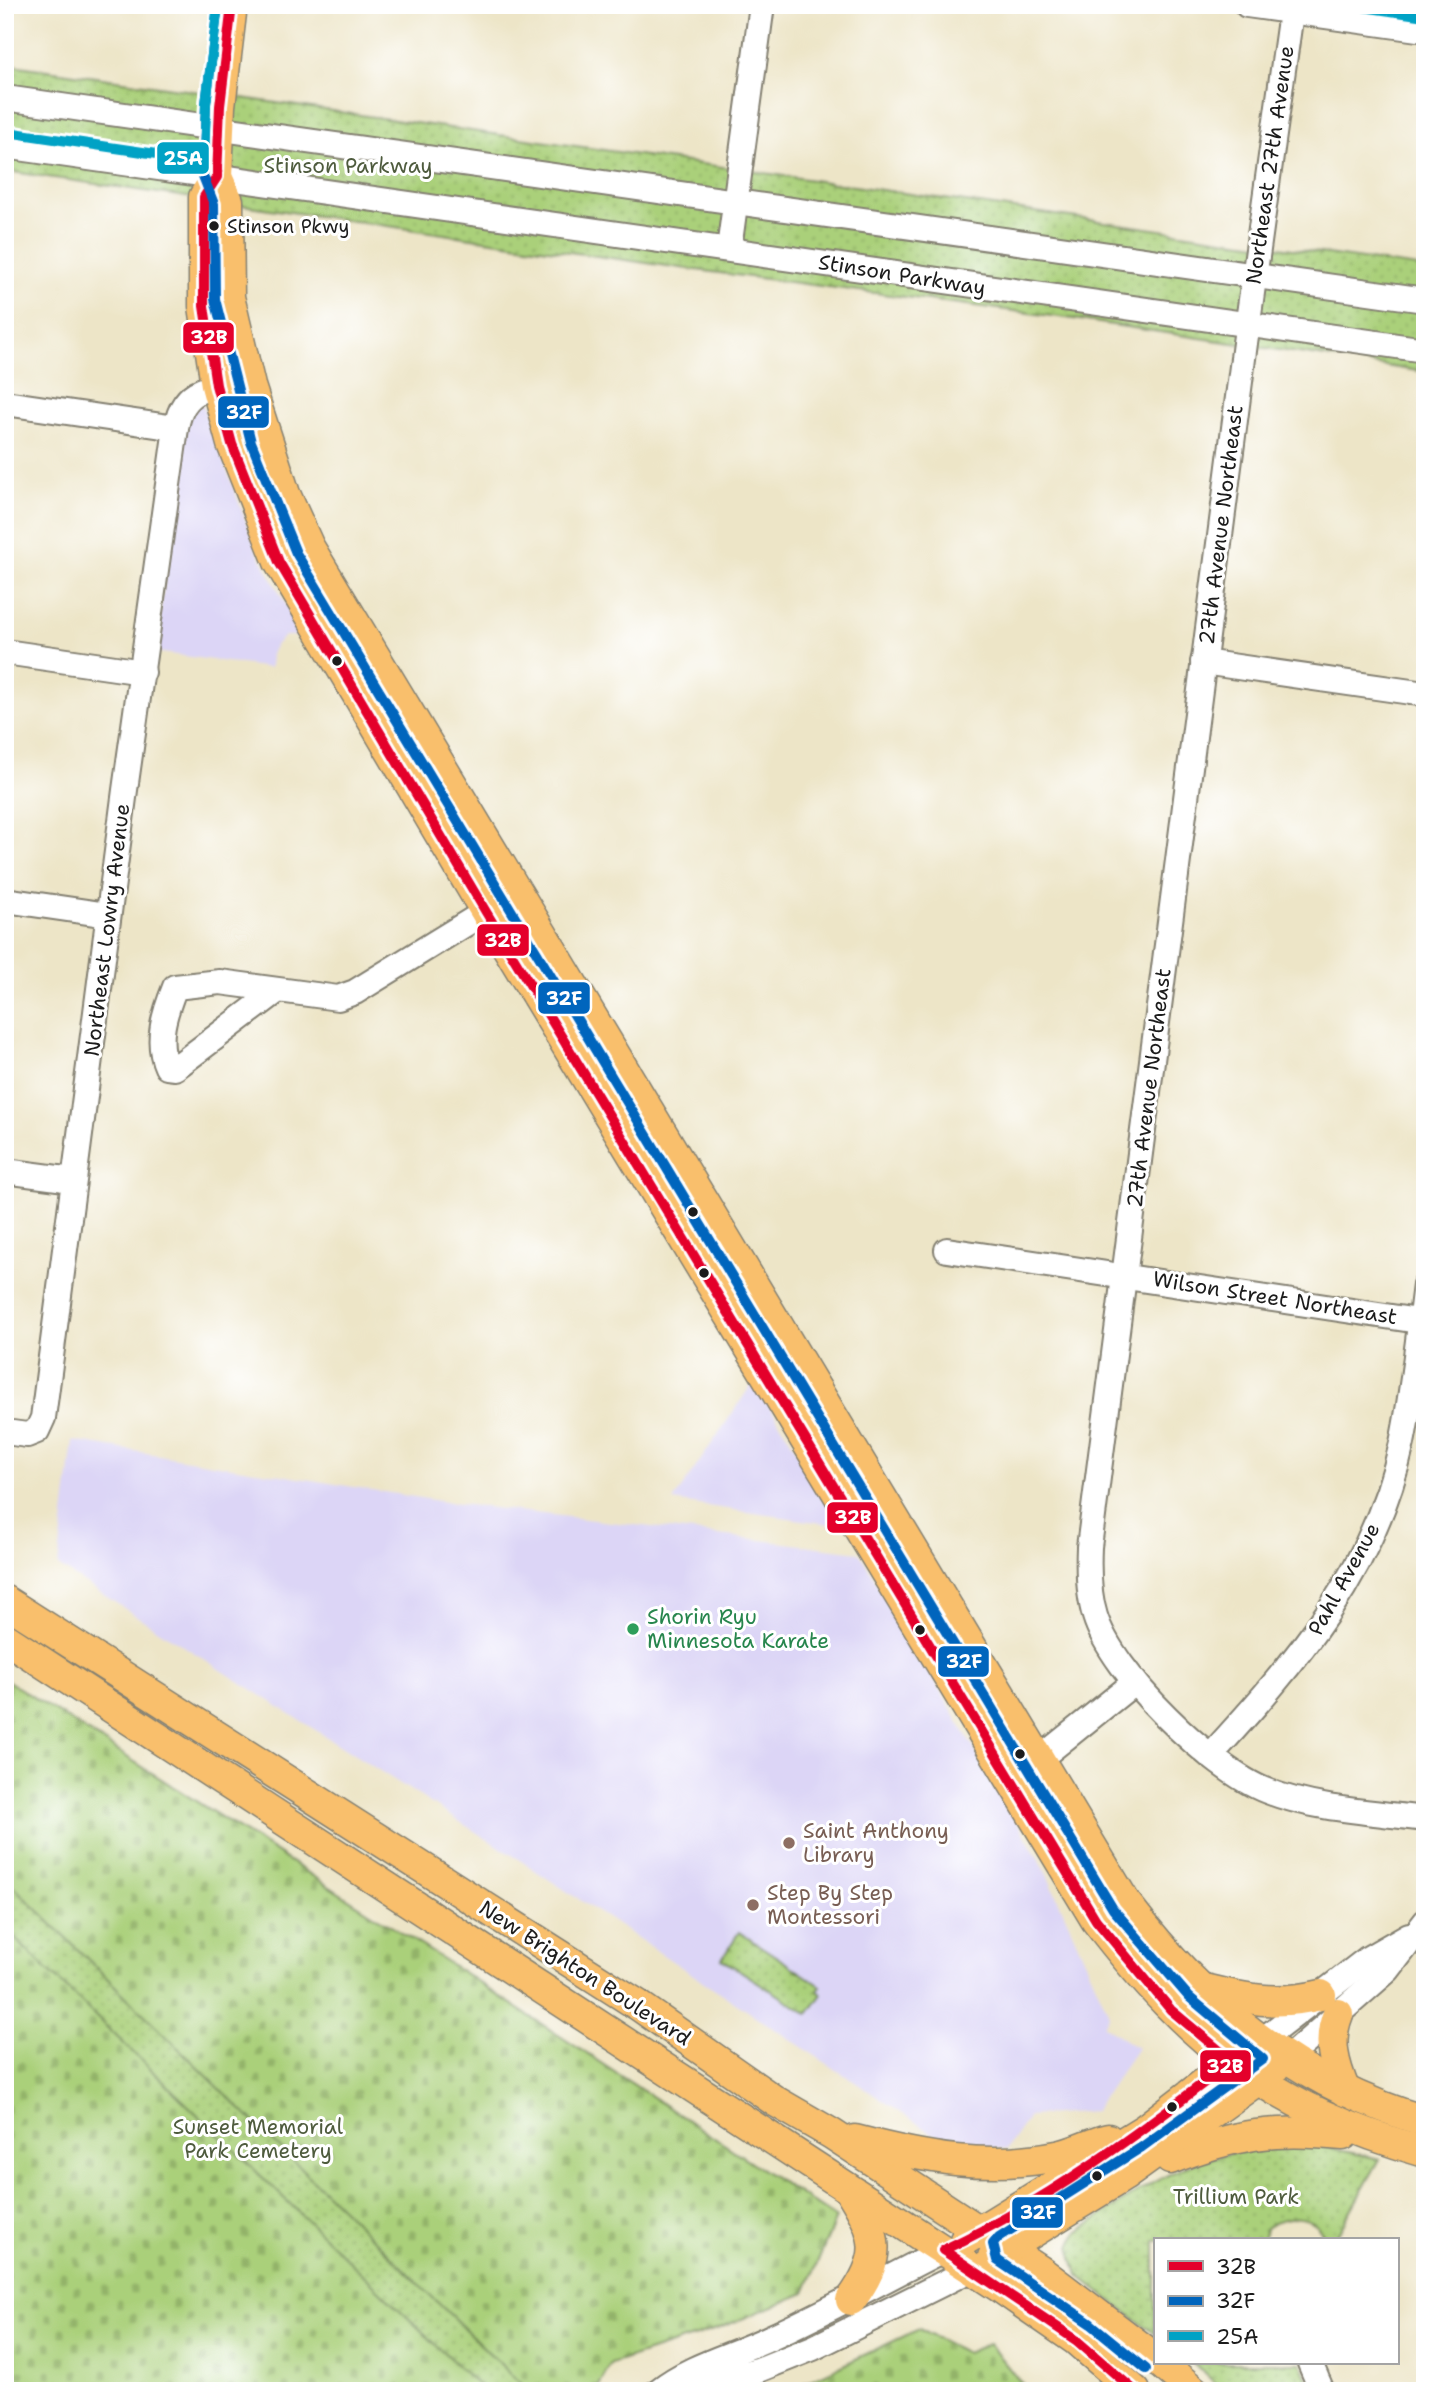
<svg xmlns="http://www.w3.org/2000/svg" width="1430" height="2396" font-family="'Shantell Sans',sans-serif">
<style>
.built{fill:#dcd5f6}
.cemetery{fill:url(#cemetery-stones);stroke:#63764b;stroke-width:2}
.park{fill:url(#park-dots);stroke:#63764b;stroke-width:2}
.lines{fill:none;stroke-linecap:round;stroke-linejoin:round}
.minor-casing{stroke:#848072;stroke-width:28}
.major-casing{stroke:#848072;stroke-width:33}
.minor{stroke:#fff;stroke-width:24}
.major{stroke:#f9bf6c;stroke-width:30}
.bus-1-casing{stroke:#fff;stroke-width:16}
.bus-2-casing{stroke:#fff;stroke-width:16}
.bus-3-casing{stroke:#fff;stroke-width:16}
.bus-1{stroke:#e4002b;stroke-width:10}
.bus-2{stroke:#0065bd;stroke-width:10}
.bus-3{stroke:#01a2c5;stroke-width:10}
.bus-dot{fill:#1c1c1c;stroke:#fff;stroke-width:2.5}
.leisure-dot{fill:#2e9e5b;stroke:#fff;stroke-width:2.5}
.education-dot{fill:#8d6e63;stroke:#fff;stroke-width:2.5}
.labels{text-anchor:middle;stroke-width:6;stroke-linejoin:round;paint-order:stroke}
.bus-label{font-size:19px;fill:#1c1c1c;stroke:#fff;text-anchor:start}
.street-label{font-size:21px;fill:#1c1c1c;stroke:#fff}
.park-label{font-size:21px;fill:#4e5b3d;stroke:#fff}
.leisure-label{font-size:21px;fill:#27864d;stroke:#fff;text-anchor:start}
.education-label{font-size:21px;fill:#785e54;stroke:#fff;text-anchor:start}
.line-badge{stroke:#fff;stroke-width:2.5}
.badge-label{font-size:19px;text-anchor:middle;font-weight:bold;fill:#fff}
</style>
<defs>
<pattern id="cemetery-stones" width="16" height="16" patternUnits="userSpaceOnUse" patternTransform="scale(1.75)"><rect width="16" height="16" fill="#aad07a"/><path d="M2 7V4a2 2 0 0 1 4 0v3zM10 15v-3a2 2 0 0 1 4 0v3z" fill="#92b269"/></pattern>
<pattern id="park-dots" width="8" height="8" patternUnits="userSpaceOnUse" patternTransform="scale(1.75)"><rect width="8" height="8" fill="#aad07a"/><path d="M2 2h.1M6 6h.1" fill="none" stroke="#92b269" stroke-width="1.8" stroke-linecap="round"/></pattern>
</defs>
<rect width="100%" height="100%" fill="#fff"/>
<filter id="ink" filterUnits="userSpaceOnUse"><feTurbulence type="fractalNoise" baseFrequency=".0143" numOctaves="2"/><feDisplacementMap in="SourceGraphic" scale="14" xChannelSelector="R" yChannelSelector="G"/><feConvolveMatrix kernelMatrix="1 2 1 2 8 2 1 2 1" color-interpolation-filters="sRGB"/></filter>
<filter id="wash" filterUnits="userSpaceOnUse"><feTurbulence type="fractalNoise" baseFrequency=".00686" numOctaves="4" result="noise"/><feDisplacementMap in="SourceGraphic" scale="28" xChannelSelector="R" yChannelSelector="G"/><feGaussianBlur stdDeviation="1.57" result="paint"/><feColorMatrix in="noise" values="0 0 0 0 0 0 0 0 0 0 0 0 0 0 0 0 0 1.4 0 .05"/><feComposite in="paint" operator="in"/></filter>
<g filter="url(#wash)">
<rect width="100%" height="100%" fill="#ede5c7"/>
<g class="built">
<polygon points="201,401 257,551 303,636 285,636 276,644 271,654 270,668 155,652 186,421"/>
<polygon points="754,1381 843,1526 673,1501"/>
<polygon points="73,1441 451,1503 859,1552 1044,1868 1109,2014 1103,2025 1137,2048 1094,2111 1029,2116 1007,2149 953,2147 512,1855 58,1566"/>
</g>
<g class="cemetery">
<polygon points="5,1679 455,1967 836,2218 805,2293 717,2329 611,2364 596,2391 5,2391"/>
<polygon points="919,2329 966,2353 989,2344 1028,2391 788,2391"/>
</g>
<g class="park">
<polygon points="5,64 1425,268 1425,372 1060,317 681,268 5,171"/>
<polygon points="5,1878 528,2391 484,2391 5,1929"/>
<polygon points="739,1932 821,1986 818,1991 822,1994 808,2014 722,1959"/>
<path d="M1321 2146 1380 2159 1334 2240H1326C1315 2213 1288 2212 1266 2228L1263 2240H1155V2334L1078 2275 1070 2246 1076 2233C1112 2209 1152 2179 1193 2164 1234 2148 1278 2147 1321 2146Z"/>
<polygon points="1193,2363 1301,2363 1313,2391 1224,2391"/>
</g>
</g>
<g filter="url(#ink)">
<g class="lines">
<defs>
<g id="minor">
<polyline points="1247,5 1425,30"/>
<path d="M1292 5 1245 343 1089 1547C1088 1570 1088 1594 1095 1616 1112 1673 1212 1770 1267 1791 1316 1810 1373 1812 1425 1819"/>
<polyline points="5,98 1425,300"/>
<polyline points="5,146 1425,350"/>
<polyline points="729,249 762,5"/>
<path d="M5 403 176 428C183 385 212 385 250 386"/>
<polyline points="5,652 143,672"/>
<polyline points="1203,662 1425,694"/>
<polyline points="5,900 108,915"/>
<path d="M277 991 175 1068 167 1067C155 1041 165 1012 175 987L220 982 338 998 355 992 516 893"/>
<polyline points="5,1171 73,1180"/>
<polyline points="947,1250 1425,1322"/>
<polyline points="5,1432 27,1435 37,1431 43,1418 125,790 176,428"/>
<path d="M1210 1756C1296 1662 1374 1572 1402 1443 1413 1391 1418 1338 1425 1285"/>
<polyline points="1012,1781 1135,1682"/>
<polyline points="1261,2041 1367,1959 1409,1935"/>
<polyline points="1287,2059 1388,1970 1425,1922"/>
<polyline points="1310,2363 1322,2391"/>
<path d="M658 2391C691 2365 731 2356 769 2338 829 2311 885 2279 943 2250"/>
<polyline points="674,2391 758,2370 813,2348 972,2269"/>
</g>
<g id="major">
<path d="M232 5 220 106 217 177 204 197V306L216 385 232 444 279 562 486 912 1096 1920C1192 2045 1272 2108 1425 2152"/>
<path d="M217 177 228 201 229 297 250 386 285 494 309 547 1125 1902C1206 2008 1296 2083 1425 2121"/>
<polyline points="5,1601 638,2005 775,2101 832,2134 1039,2270 1155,2358"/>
<polyline points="5,1638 1001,2288 1076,2340 1135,2391"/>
<path d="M1201 1988C1246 1999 1275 2006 1321 1995"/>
<path d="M1338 2014C1327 2041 1334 2064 1345 2091"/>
<path d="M855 2140C924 2158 987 2170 1057 2156 1074 2153 1091 2143 1108 2139"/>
<path d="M1170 2159C1235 2134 1273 2128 1343 2135"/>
<polyline points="965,2240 1145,2129 1246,2051"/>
<polyline points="993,2257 1124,2176 1274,2068"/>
<path d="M851 2300C883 2256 879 2237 851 2192"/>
<polyline points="1161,2363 1194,2391"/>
</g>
</defs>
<use href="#minor" class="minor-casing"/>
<use href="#major" class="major-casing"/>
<use href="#minor" class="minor"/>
<use href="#major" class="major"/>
<defs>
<g id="bus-1">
<path d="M232 5 220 106 217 177 204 197V306L216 385 232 444 279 562 486 912 1096 1920 1171 2010 1232 2061C1142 2131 1047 2202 943 2250"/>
<polyline points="943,2250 1076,2340 1135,2391"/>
</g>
<polyline id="bus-2" points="218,5 206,104 203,176 214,204 215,299 251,442 296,553 1113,1909 1189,1997 1263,2059 1142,2147 999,2237 993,2244 997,2260 1091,2324 1146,2369"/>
<g id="bus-3">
<polyline points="1349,5 1425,16"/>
<polyline points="7,132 204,161 206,104 218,5"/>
</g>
</defs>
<use href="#bus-1" class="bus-1-casing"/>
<use href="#bus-2" class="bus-2-casing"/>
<use href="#bus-3" class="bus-3-casing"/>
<use href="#bus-1" class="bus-1"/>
<use href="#bus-2" class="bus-2"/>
<use href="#bus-3" class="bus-3"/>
</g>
</g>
<g class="bus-dot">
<circle cx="214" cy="226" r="6"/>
<circle cx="337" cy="661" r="6"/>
<circle cx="693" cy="1212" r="6"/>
<circle cx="704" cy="1273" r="6"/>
<circle cx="920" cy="1630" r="6"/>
<circle cx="1020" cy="1754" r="6"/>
<circle cx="1172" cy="2107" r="6"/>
<circle cx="1097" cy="2176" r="6"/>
</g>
<circle class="leisure-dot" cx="633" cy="1629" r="7"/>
<g class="education-dot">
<circle cx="789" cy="1843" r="7"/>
<circle cx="753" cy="1905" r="7"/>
</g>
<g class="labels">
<g class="bus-label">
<text x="227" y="233">Stinson Pkwy</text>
</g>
<g class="street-label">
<text transform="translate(1270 165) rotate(-82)" y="7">Northeast 27th Avenue</text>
<text transform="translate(902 275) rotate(9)" y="7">Stinson Parkway</text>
<text transform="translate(1221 525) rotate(-83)" y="7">27th Avenue Northeast</text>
<text transform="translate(107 930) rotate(-83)" y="7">Northeast Lowry Avenue</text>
<text transform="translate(1149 1088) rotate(-83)" y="7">27th Avenue Northeast</text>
<text transform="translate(1275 1298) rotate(9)" y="7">Wilson Street Northeast</text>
<text transform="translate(1344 1579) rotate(-61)" y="7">Pahl Avenue</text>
<text transform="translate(585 1973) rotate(33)" y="7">New Brighton Boulevard</text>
</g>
<g class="park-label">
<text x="348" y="173">Stinson Parkway</text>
<text x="258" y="2134">Sunset Memorial<tspan x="258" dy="24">Park Cemetery</tspan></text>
<text x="1236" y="2204">Trillium Park</text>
</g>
<g class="leisure-label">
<text x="647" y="1624">Shorin Ryu<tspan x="647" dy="24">Minnesota Karate</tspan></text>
</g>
<g class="education-label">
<text x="803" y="1838">Saint Anthony<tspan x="803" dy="24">Library</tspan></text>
<text x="767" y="1900">Step By Step<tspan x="767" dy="24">Montessori</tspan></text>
</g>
</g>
<g class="line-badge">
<rect x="156" y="141" width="54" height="34" rx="7" fill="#01a2c5"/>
<rect x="182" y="321" width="53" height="33" rx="7" fill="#e4002b"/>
<rect x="217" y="395" width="53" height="34" rx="7" fill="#0065bd"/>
<rect x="476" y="923" width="54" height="34" rx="7" fill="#e4002b"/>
<rect x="537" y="981" width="54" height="34" rx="7" fill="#0065bd"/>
<rect x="826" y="1501" width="53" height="33" rx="7" fill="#e4002b"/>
<rect x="937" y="1645" width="53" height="33" rx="7" fill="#0065bd"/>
<rect x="1199" y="2049" width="53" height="34" rx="7" fill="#e4002b"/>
<rect x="1011" y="2196" width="53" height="33" rx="7" fill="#0065bd"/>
</g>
<g class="badge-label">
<text x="183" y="165">25A</text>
<text x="209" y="344">32B</text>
<text x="244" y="419">32F</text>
<text x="503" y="947">32B</text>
<text x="564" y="1005">32F</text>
<text x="853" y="1524">32B</text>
<text x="964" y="1668">32F</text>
<text x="1225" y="2073">32B</text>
<text x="1038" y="2219">32F</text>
</g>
<rect width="1430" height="2396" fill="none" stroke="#fff" stroke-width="28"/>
<rect x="1154" y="2238" width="245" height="126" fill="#ffffff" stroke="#a4a4a4" stroke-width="2"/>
<rect x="1168" y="2261" width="35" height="10" fill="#e4002b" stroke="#a4a4a4" stroke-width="2"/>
<text x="1216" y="2274" font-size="21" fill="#1c1c1c">32B</text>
<rect x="1168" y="2296" width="35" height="10" fill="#0065bd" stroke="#a4a4a4" stroke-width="2"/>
<text x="1216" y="2308" font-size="21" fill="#1c1c1c">32F</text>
<rect x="1168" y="2331" width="35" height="10" fill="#01a2c5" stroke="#a4a4a4" stroke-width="2"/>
<text x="1216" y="2344" font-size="21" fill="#1c1c1c">25A</text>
</svg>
